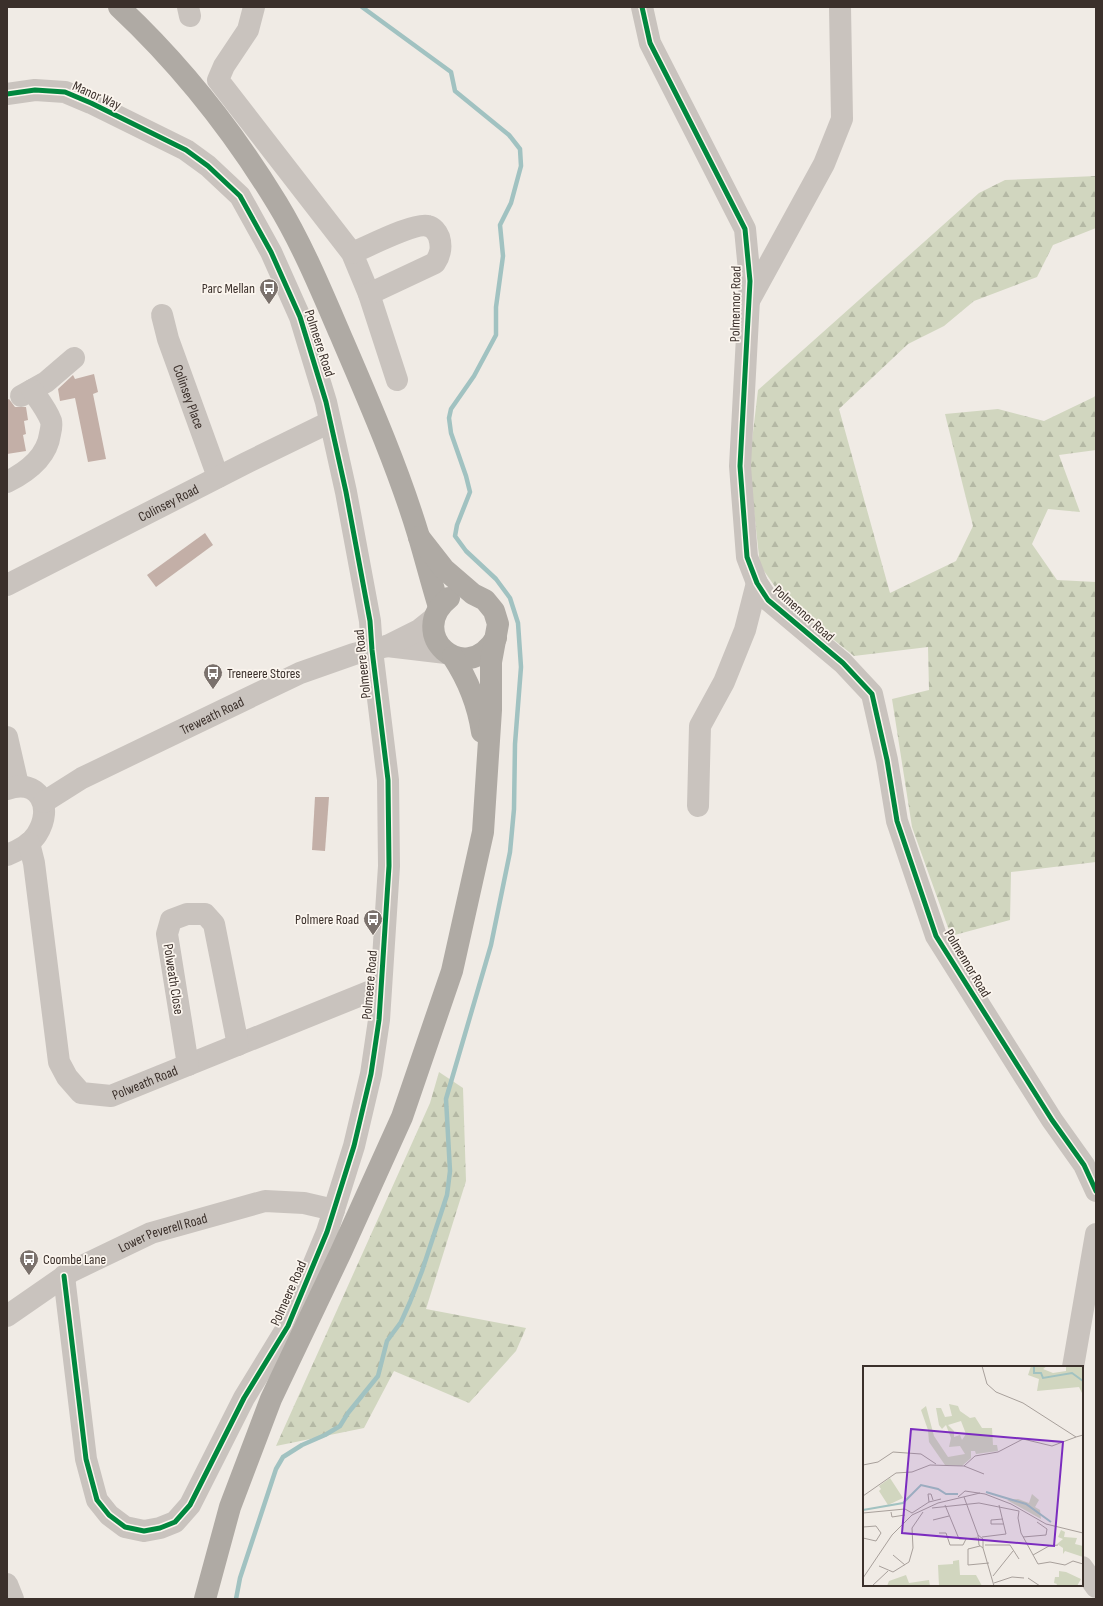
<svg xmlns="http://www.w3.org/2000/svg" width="1103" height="1606" font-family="'Sofia Sans Condensed',sans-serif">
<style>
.forest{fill:url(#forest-firs)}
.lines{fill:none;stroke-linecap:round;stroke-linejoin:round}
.stream{stroke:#a1c2c1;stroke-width:4.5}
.building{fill:#c3afa7}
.minor{stroke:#c9c3be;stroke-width:22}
.highway{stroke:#afaaa4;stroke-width:22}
.cycleway-casing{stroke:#fbf5ee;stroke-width:8}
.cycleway{stroke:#00873e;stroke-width:5}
.labels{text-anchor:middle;stroke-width:3.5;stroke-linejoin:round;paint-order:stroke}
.street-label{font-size:14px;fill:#3b302b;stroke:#fbf5ee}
.poi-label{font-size:14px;fill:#3b302b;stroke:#fbf5ee;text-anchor:end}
.inset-river{fill:none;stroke:#a1c2c1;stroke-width:2}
.inset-road{fill:none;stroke:#a8a09b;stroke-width:1}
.view{fill:#7b2cbf;fill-opacity:0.15;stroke:#7b2cbf;stroke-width:2}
.inset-edge{fill:none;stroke:#3b302b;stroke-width:2}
</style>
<defs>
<pattern id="forest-firs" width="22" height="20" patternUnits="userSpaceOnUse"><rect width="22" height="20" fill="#d1d6bf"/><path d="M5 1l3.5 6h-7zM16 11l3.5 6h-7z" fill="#b4b8a4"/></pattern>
</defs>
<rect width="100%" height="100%" fill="#f0ebe5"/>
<g class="forest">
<polygon points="1096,176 1096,228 1053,245 1037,277 974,301 944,326 908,344 839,409 890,593 956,561 973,526 945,414 998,409 1044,421 1096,396 1096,450 1059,455 1080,512 1048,509 1032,544 1057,580 1096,582 1096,862 1011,872 1010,920 951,936 912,827 892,699 929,690 928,647 854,656 785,601 760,565 749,466 758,390 979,193 1005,180"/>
<polygon points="439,1072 463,1088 466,1181 426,1309 526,1328 516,1351 469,1403 394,1371 364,1428 276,1446 430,1103"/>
</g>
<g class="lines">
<polyline class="stream" points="236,1599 240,1578 276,1469 283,1457 302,1445 325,1435 340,1426 348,1413 378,1376 387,1341 401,1322 410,1302 422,1271 447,1195 450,1171 446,1099 491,945 510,852 514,809 515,744 521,667 518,623 510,598 496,579 466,551 455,536 457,525 470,492 466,476 451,433 449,418 451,409 474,376 496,335 496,307 503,256 500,225 511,203 521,166 520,149 509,135 455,91 451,72 362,7"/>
</g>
<g class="building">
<polygon points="94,374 98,392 93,394 106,459 88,462 75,398 60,401 58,389 73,375 75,379"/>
<polygon points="9,399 15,407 26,407 28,420 24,421 26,434 23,435 26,451 7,454 7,400"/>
<polygon points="205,533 213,545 156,587 147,575"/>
<polygon points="315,797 329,797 325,851 312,850"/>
</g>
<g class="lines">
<g class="minor">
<polyline points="188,7 190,16"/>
<polyline points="254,7 248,30 224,66 218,80 352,253 369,294 397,380"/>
<polyline points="642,7 650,43 745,229 750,281 740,466 747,557 757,583 768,600 843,663 872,694 887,760 897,821 936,936 1052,1120 1084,1165 1096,1191"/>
<polyline points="7,94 35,90 65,92 91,103 186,150 208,166 240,196 271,252 300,317 326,402 346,492 370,621 372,650 388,780 389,866 379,1020 371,1074 354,1146 327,1232 288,1326 244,1398 190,1505 175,1522 160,1528 144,1531 125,1527 109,1515 97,1500 86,1459 64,1276"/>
<path d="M352 253C367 247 415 222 428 226 433 227 437 232 439 237 442 247 441 254 435 263L369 294"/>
<polyline points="750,299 824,164 842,119 840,7"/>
<path id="s1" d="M162 315 168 339 218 477"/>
<polyline points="21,396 46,382 74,358"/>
<path d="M7 482C27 472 47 457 50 434 51 430 52 425 51 421 47 410 39 400 32 390"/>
<path id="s2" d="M7 585 246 463 330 422"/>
<polyline points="387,646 446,653"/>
<polyline points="7,737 18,785"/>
<path d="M7 789C39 778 54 807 37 834 31 844 17 851 7 855"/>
<path id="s3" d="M44 802 82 778 300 673 354 654 387 646 419 630 434 618"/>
<polyline points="698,806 700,726 724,682 745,630 757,583"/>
<path id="s4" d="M29 843 34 863 59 1062 67 1077 81 1093 111 1096 381 987"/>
<polyline points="188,1065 167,934 171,920 187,914 205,914 214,924 238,1045"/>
<path id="s5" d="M7 1316 72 1271 151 1233 265 1201 304 1203 334 1210"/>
<polyline points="1073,1367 1096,1234"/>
<polyline points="1082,1567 1096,1587"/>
<polyline points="7,1584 13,1599"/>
</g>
<g class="highway">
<path d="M119 7C181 65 233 131 277 203 302 244 321 290 340 334 368 399 399 470 419 537 426 561 432 584 439 607"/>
<path d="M449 598C405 633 464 689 496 638"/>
<path d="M453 657C468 680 478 705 482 732"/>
<polyline points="205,1599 230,1507 271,1399 341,1252 402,1117 452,971 483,832 491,710 491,662 498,624 494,611 485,600 473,594 444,569 419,537"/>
</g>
<defs>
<g id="cycleway">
<polyline points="642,7 650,43 745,229 750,281 740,466 747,557 757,583 768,600 843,663 872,694 887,760 897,821 936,936 1052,1120 1084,1165 1096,1191"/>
<polyline points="7,94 35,90 65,92 91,103 186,150 208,166 240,196 271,252 300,317 326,402 346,492 370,621 372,650 388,780 389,866 379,1020 371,1074 354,1146 327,1232 288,1326 244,1398 190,1505 175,1522 160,1528 144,1531 125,1527 109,1515 97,1500 86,1459 64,1276"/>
</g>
</defs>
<use href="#cycleway" class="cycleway-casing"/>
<use href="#cycleway" class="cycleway"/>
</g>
<defs>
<symbol id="bus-pin" viewBox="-11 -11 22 30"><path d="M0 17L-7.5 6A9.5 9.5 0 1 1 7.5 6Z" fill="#7a716c" stroke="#fbf5ee"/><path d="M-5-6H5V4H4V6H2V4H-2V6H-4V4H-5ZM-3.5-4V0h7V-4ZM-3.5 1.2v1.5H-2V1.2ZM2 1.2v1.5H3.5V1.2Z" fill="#fff"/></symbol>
</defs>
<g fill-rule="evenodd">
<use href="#bus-pin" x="258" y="277" width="22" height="30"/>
<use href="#bus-pin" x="202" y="662" width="22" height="30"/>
<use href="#bus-pin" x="362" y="908" width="22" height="30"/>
<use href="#bus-pin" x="18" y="1248" width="22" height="30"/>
</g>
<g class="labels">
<g class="street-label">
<text transform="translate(97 95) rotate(24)" y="5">Manor Way</text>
<text transform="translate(735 304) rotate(-89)" y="5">Polmennor Road</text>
<text transform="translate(320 343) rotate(72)" y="5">Polmeere Road</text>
<text dy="5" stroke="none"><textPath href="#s1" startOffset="86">Colinsey Place</textPath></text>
<text dy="5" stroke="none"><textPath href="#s2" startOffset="181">Colinsey Road</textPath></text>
<text transform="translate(804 613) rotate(42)" y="5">Polmennor Road</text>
<text transform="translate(362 664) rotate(-96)" y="5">Polmeere Road</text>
<text dy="5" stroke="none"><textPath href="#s3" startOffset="189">Treweath Road</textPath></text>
<text transform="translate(968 963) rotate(59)" y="5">Polmennor Road</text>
<text transform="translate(174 979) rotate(81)" y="5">Polweath Close</text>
<text transform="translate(369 985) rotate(-85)" y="5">Polmeere Road</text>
<text dy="5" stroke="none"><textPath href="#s4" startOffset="326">Polweath Road</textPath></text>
<text dy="5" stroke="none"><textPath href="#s5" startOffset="178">Lower Peverell Road</textPath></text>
<text transform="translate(288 1293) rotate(-66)" y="5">Polmeere Road</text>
</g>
<g class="poi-label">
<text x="255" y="293">Parc Mellan</text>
<text x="227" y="678" text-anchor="start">Treneere Stores</text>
<text x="359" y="924">Polmere Road</text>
<text x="43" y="1264" text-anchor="start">Coombe Lane</text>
</g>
</g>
<g transform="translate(863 1366)">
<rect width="220" height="220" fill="#f0ebe5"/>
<path d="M27 112 40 132 25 139 16 125 18 123 16 120Z" fill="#d1d6bf"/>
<path d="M168 0H184L180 3 190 7 203 5V0H219L220 29 216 21 174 25 176 13 165 9ZM86 38 95 40 97 45 107 52 112 51 119 62H129L130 79H134L135 85 113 88 112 85H108V92L99 100 82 99 66 76 65 64 58 44 63 40 71 70 85 91 102 88 97 80 86 81 88 72 83 59 79 63 76 59 73 42H78L82 51 89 50ZM98 55 103 68 99 74 97 69 91 71V65L85 59ZM169 128 176 134 172 141 177 144 178 153 144 134 155 133 166 137ZM198 164 202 166 201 171 214 172 212 178 220 180V191L202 185 200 188V182L194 178 200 173 195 171Z" fill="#d1d6bf" fill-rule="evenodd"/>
<path d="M43 209 46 217 66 214 67 220H24L26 215Z" fill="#d1d6bf"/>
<path d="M96 194 97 209H113L119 220H76L75 199 90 198V195ZM196 205 203 206 218 213 214 220H193L194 218 191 217 192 211H196Z" fill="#d1d6bf"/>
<path class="inset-river" d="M171 0V7H178L180 12 209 7 220 15M123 126 163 138 188 156M0 144 40 137 58 119 75 123 83 128H95"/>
<path class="inset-road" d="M119 0 124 18 133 26 160 37 213 71 220 69M0 99 15 96 30 86 58 88 73 98M101 100 121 108M0 130 33 107 49 106 67 99 101 100 112 90 135 86 160 73 189 80 213 71M95 131 102 125 122 128 148 138 183 158 220 167M101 131 115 169M66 136 65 128H68L70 134M82 139 96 173 114 172M69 142 116 137 156 145M156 145 155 152 158 167 175 198 187 196 202 199 210 195 220 198M28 146 29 151 42 149M0 147 42 143 49 147 66 136 78 133M140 153 128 154V158H141M70 154 86 150M0 161 13 160 18 167 13 175 0 172M76 167H83L87 179H100L103 173M115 169 120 173V182L116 179ZM119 171 143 168 136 139M160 171 183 169 184 163 174 156M122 179H147L156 193M117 180 105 183V199L126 197M120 182 131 220M30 189 42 199M170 189 186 180 195 179M16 200 30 206 46 196 50 182 49 162 60 146M130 210 150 185M0 212 29 169 49 149 75 137 117 127M165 212 177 220M131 217 149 211 161 212M9 220 25 205"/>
<path class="view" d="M48 63 200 76 191 180 39 167Z"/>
<rect width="220" height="220" class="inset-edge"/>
</g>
<rect width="1103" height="1606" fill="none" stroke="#3b302b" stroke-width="16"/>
</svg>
